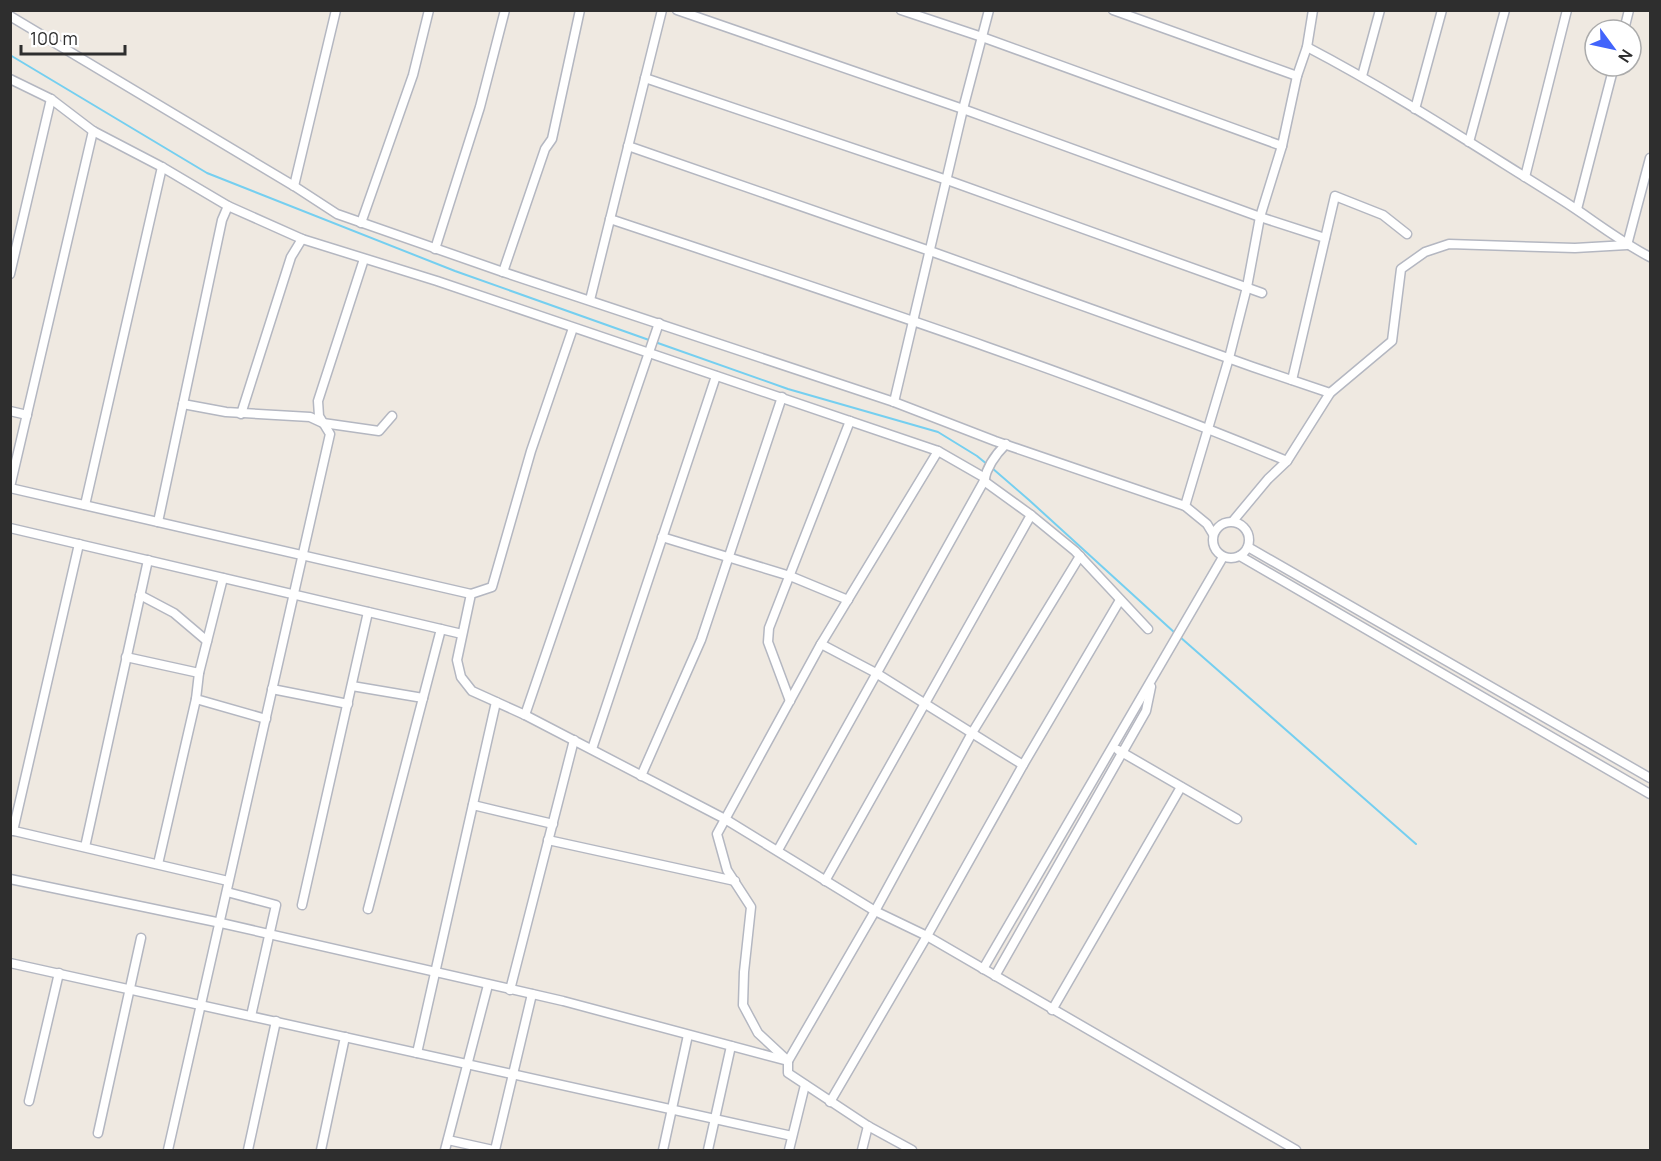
<svg xmlns="http://www.w3.org/2000/svg" width="1661" height="1161" font-family="Manrope,sans-serif">
<style>
.lines{fill:none;stroke-linecap:round;stroke-linejoin:round}
.stream{stroke:#75cff0;stroke-width:2}
.minor-casing{stroke:#b4b7c1;stroke-width:11}
.minor{stroke:#fff;stroke-width:8}
</style>
<rect width="100%" height="100%" fill="#efe9e1"/>
<g class="lines">
<g class="stream">
<polyline points="10,55 207,173 455,271 649,340"/>
<polyline points="655,342 788,389 938,432 977,456 988,465"/>
<polyline points="992,468 1029,500 1175,633"/>
<polyline points="1180,637 1416,844"/>
</g>
<defs>
<g id="minor">
<polyline points="677,10 963,109 1260,217 1325,238"/>
<polyline points="901,10 982,37 1282,146"/>
<polyline points="1113,10 1297,76"/>
<polyline points="10,16 294,186 337,214 503,272 894,402 995,441 1185,506 1207,524 1213,534"/>
<polyline points="1624,30 1629,10"/>
<path d="M1307 47C1395 93 1478 148 1562 200 1592 219 1619 241 1650 257"/>
<polyline points="1362,76 1380,10"/>
<polyline points="645,78 947,180 1262,293"/>
<polyline points="10,79 51,99 93,131 162,167 228,206 302,239 437,281 938,451 985,478"/>
<polyline points="1415,109 1442,10"/>
<polyline points="1469,142 1505,10"/>
<polyline points="628,146 930,251 1253,367 1330,393"/>
<polyline points="1525,177 1567,10"/>
<polyline points="294,186 336,10"/>
<polyline points="1577,209 1614,66"/>
<path d="M610 219C837 295 1065 369 1287 461"/>
<polyline points="361,223 413,75 429,10"/>
<polyline points="435,249 480,107 505,10"/>
<polyline points="503,272 545,149 552,139 580,10"/>
<polyline points="10,274 51,99"/>
<polyline points="590,300 662,10"/>
<polyline points="573,328 531,451 492,587 471,594 457,660 461,677 472,691 525,715 725,819 875,911 927,936 1296,1150"/>
<polyline points="1292,380 1335,196 1383,215 1407,234"/>
<polyline points="894,402 963,109 989,10"/>
<polyline points="183,404 226,412 310,417 323,423 379,431 392,416"/>
<polyline points="10,411 27,415"/>
<polyline points="241,414 291,257 302,239"/>
<polyline points="984,481 1031,515 1075,551 1148,629"/>
<polyline points="10,487 93,131"/>
<polyline points="10,488 471,594"/>
<polyline points="85,505 162,167"/>
<polyline points="1185,506 1229,358 1247,287 1260,217 1282,146 1297,76 1307,47 1313,10"/>
<polyline points="1233,521 1268,479 1287,461 1330,393 1392,341 1401,269 1425,252 1449,244 1575,248 1627,245 1650,158"/>
<circle cx="1231" cy="540" r="18"/>
<polyline points="158,522 222,220 228,206"/>
<polyline points="10,528 462,634"/>
<polyline points="662,537 790,576 848,600"/>
<polyline points="1248,547 1650,778"/>
<polyline points="1240,556 1650,794"/>
<polyline points="140,595 174,613 207,641"/>
<polyline points="821,644 876,673 1023,765"/>
<polyline points="126,657 199,673 196,699 266,719"/>
<polyline points="199,673 223,578"/>
<polyline points="352,686 423,698"/>
<polyline points="272,689 348,704"/>
<polyline points="790,701 768,642 769,628 850,421"/>
<polyline points="525,715 659,323"/>
<polyline points="592,749 716,376"/>
<polyline points="1118,750 1237,819"/>
<polyline points="641,776 701,640 782,397"/>
<polyline points="473,805 553,824"/>
<polyline points="10,830 228,881"/>
<polyline points="13,831 79,544"/>
<polyline points="548,840 735,881"/>
<polyline points="85,847 148,560"/>
<path d="M778 850 984 481C987 466 996 454 1006 444"/>
<polyline points="158,864 196,699"/>
<polyline points="10,879 221,923 563,1001 788,1061 875,911 972,733 1080,556"/>
<polyline points="825,881 1031,515"/>
<polyline points="227,892 276,905 251,1016"/>
<polyline points="302,905 368,612"/>
<polyline points="368,909 441,629"/>
<polyline points="10,963 792,1136"/>
<polyline points="983,969 1223,557"/>
<polyline points="995,976 1146,711 1151,687"/>
<polyline points="510,990 574,740"/>
<polyline points="1052,1010 1181,787"/>
<polyline points="417,1053 496,702"/>
<polyline points="29,1101 59,973"/>
<polyline points="830,1102 927,936 1023,765 1120,600"/>
<polyline points="98,1133 141,938"/>
<polyline points="448,1140 493,1150"/>
<polyline points="168,1150 330,434 319,416 318,401 364,259"/>
<polyline points="248,1150 276,1021"/>
<polyline points="321,1150 345,1037"/>
<polyline points="445,1150 488,985"/>
<polyline points="495,1150 532,994"/>
<polyline points="663,1150 688,1035"/>
<polyline points="708,1150 731,1046"/>
<polyline points="789,1150 805,1085"/>
<polyline points="862,1150 868,1126"/>
<polyline points="912,1150 868,1126 788,1073 788,1061 758,1033 743,1005 744,972 751,907 727,870 717,834 821,644 938,451"/>
</g>
</defs>
<use href="#minor" class="minor-casing"/>
<use href="#minor" class="minor"/>
</g>
<rect width="1661" height="1161" fill="none" stroke="#2e2e2e" stroke-width="24"/>
<g transform="translate(1613 48) rotate(123)"><circle r="28" fill="#ffffff" stroke="#ababab" stroke-width="1.5"/>
<path d="M0-4.5L10 22L0 15L-10 22Z" fill="#4264fb"/>
<text y="-9" font-size="16" font-weight="bold" text-anchor="middle" fill="#2e2e2e">N</text>
</g>
<path d="M21 45v9h104v-9" fill="none" stroke="#2e2e2e" stroke-width="3"/>
<text x="30" y="45" font-size="18" fill="#2e2e2e" stroke="#ffffff" stroke-width="4.5" paint-order="stroke">100 m</text>
</svg>
